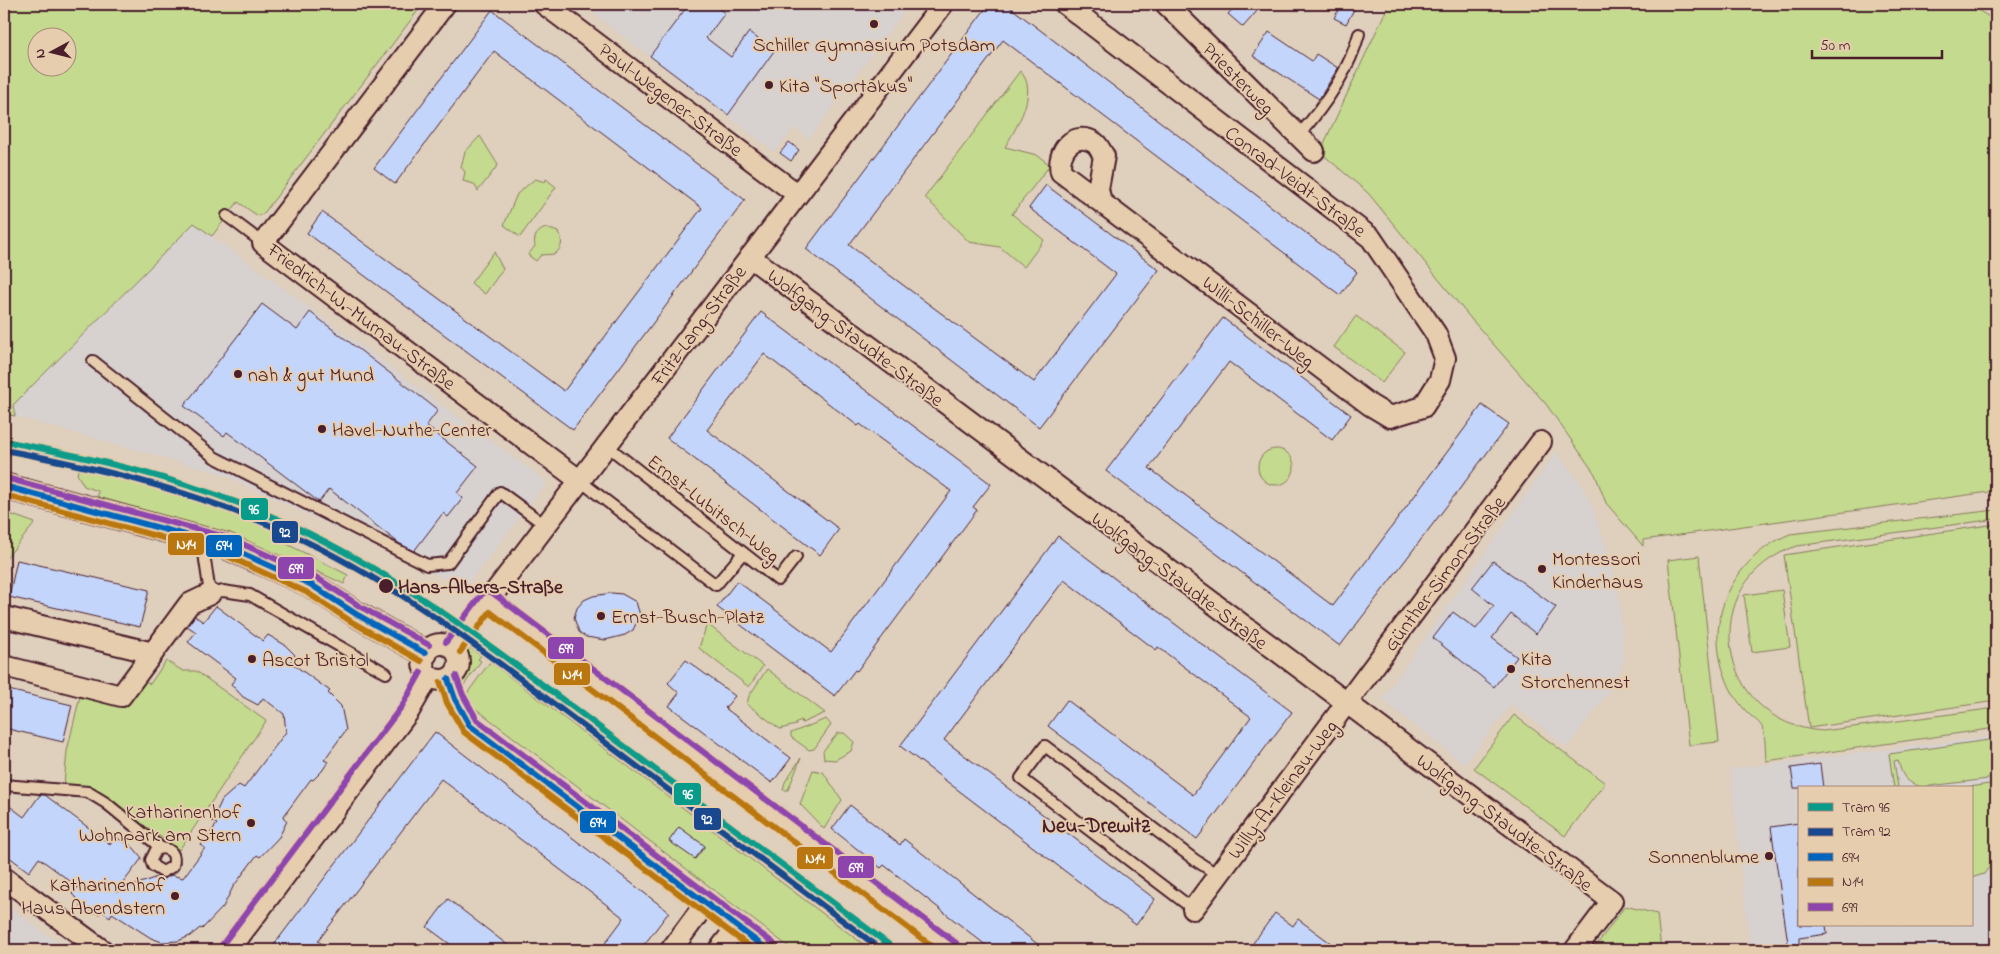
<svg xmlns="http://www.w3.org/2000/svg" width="2000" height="954" font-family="'Indie Flower',sans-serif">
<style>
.built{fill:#d7d1d0;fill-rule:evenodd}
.green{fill:#c4da8f;stroke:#877c5d;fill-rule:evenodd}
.building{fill:#c4d5fb;stroke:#4a1f2b}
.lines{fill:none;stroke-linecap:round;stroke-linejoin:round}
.service-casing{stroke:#4a1f2b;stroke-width:14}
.minor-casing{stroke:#4a1f2b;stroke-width:24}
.tertiary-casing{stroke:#4a1f2b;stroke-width:28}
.service{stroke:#e6cdae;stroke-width:10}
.minor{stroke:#e6cdae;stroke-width:20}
.tertiary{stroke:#e6cdae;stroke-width:24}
.bus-1-casing{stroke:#e6cdae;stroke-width:10}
.bus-2-casing{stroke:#e6cdae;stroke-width:10}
.bus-3-casing{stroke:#e6cdae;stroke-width:10}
.bus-1{stroke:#0065bd;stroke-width:6}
.bus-2{stroke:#ba770f;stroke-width:6}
.bus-3{stroke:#8e44ad;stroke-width:6}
.tram-1-casing{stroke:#e6cdae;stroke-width:10}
.tram-2-casing{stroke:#e6cdae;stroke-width:10}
.tram-1{stroke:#079b8a;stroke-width:6}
.tram-2{stroke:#19488e;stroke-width:6}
.poi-dot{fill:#4a1f2b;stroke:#e6cdae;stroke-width:2}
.labels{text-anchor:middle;stroke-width:4;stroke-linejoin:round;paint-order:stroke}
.poi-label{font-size:20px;fill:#4a1f2b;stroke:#e6cdae;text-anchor:start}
.street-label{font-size:20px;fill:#4a1f2b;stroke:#e6cdae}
.stop-label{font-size:20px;font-weight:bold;fill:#4a1f2b;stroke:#e6cdae;text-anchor:start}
.neighbourhood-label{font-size:21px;font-weight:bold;fill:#4a1f2b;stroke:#e6cdae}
.line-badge{stroke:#e6cdae;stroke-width:2}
.badge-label{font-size:14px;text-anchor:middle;font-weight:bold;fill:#fff}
</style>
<rect width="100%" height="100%" fill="#dfcfbd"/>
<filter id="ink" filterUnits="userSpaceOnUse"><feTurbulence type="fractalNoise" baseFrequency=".02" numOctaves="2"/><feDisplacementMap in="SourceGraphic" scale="10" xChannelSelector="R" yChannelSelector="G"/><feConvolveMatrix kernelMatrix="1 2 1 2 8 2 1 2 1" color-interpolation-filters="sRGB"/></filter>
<g filter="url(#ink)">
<g class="built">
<polygon points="581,4 910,4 809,139 795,127 775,152"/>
<polygon points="194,223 547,482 465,588 222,474 15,416 12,405"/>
<polygon points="1556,452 1578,479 1593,507 1606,547 1619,598 1624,657 1617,681 1567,747 1512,704 1464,764 1382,699"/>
<path d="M1996 736V950H1750L1730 769ZM1799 788H1971V925H1799Z"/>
<polygon points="4,903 67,950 4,950"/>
</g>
<g class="green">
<path d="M4 4H423L264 213 258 216 238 202 212 236 194 223 13 405 15 416 4 414ZM38 38H68V68H38Z"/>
<polygon points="1389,4 1968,4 1996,21 1996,491 1643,540 1643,546 1606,503 1595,474 1546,404 1472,320 1368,193 1320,152"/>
<path d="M1020 71C1040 91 1016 128 1005 147L1037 155 1050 165 1012 214 1044 240 1024 267 1000 247 969 242 925 197Z"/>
<polygon points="480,136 498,165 478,191 474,184 463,181 465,172 461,167 465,152"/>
<polygon points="535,179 545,182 546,179 556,187 520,237 504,225 517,194"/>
<path d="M546 228 558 232C564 241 562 248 555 254L541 255 536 261 528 255 535 246C533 237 537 231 546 228Z"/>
<polygon points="494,252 503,269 485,294 471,283"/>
<polygon points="1356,316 1405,352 1382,383 1334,347"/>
<circle cx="1276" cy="467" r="18"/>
<path d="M79 468C149 483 216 505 281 534L279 540 348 575 344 584C265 546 182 520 98 497V491L84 486 77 474Z"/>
<path d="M1996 510V519L1797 546C1694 580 1715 724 1823 731L1996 708V728L1766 761C1765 751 1766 736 1762 727 1759 721 1750 716 1746 711 1737 701 1730 690 1726 678 1702 620 1734 557 1790 534Z"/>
<polygon points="4,512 35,523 4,561"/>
<polygon points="1996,524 1996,701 1809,728 1784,555"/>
<polygon points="1699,556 1719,742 1689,745 1668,560"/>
<polygon points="1782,590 1790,647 1752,652 1744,595"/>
<polygon points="707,624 763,666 749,687 699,648"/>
<polygon points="467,648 470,648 481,656 478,659 481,661 462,688 458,688 468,666"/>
<polygon points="166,661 183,671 196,671 266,721 179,850 94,790 64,785 67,751 81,692 119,701 140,678 150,684"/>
<polygon points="490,662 871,950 793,950 463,699"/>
<polygon points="767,669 825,713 802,723 801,720 796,723 796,725 780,729 747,704 749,696"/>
<polygon points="1514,715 1605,783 1565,836 1474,768"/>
<polygon points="826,719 831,725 814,749 809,750 791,737 791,733"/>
<polygon points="838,733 844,733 854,742 851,751 835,760 824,759 823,751"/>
<path d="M1996 739V778L1922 787C1905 782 1902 776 1898 760L1894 761 1898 787 1894 788 1889 754Z"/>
<polygon points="801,758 788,790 783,790 785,782"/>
<polygon points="813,770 823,772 842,800 824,829 800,804"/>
<polygon points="1996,783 1996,858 1984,874 1971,878 1971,788 1962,788"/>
<polygon points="1625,906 1657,914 1661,950 1593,950"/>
</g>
<g class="building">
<polygon points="689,4 712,4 725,13 706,38 731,57 749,32 774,51 728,115 650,56"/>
<polygon points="989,4 1006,4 1357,272 1340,295 1003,40 849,245 1034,382 1116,274 1029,208 1046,185 1159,270 1039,427 806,249"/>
<polygon points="1237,4 1248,4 1257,11 1243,27 1228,14"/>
<polygon points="1342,4 1357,4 1346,24 1334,18"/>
<polygon points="492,10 745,200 573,430 307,233 322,212 564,391 702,208 494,51 395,184 374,168"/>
<polygon points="1269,32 1312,61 1316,54 1338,68 1319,99 1253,56"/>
<polygon points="789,142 799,150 791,161 780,153"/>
<polygon points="262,304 297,330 310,312 438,410 426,426 478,466 457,493 463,498 448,517 443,513 414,551 400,544 329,489 319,502 227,432 224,436 184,406"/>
<polygon points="761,312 991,484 973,507 977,510 857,671 855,670 835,696 717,607 737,581 831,652 951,491 860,424 858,426 764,354 707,430 839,529 820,555 667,438"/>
<polygon points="1223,318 1351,415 1332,440 1229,362 1149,468 1333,606 1482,405 1509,424 1340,646 1106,471"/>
<polygon points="1058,536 1292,712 1197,839 1048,726 1067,700 1193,795 1251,717 1158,647 1156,650 1064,580 944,740 1155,899 1136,925 900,746"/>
<polygon points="17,560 149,590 140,627 9,597"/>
<polygon points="1493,561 1556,607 1536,634 1511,614 1492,638 1517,657 1494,687 1433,638 1453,612 1476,629 1494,606 1472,588"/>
<polygon points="612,593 622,594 636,602 640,615 633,630 625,635 605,640 586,637 579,632 574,618 577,608 584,600 593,596"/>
<polygon points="216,606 263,641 268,635 285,645 295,655 290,662 330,691 328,693 341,706 346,730 324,760 328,762 322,771 313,780 311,779 283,817 287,821 279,837 260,857 257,855 233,887 223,907 202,929 200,928 190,936 178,941 162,942 151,938 112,913 110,917 102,911 99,914 79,906 83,905 72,894 78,887 39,858 29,872 4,853 4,802 24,817 40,795 45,795 110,844 115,837 132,846 142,858 116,892 157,877 164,879 171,875 183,878 205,848 201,845 217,824 212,821 222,800 239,785 244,788 286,732 284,714 263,698 258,705 243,697 231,684 236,678 188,642 196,632 187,626 195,616 203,622"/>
<polygon points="686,660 735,696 725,708 791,758 772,783 669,706 679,693 668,683"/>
<polygon points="4,689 72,705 63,742 4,728"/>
<polygon points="435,732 669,912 640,950 600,950 624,918 441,779 318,941 330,950 270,950"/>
<polygon points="1820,764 1823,788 1794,788 1791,768"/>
<polygon points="850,805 900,845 904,839 1045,950 992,950 884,865 881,868 832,829"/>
<polygon points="1799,823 1799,925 1826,925 1827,934 1799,938 1799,950 1789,950 1771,827"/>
<polygon points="679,827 705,846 695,859 669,841"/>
<polygon points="448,899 514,950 458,950 427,927"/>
<polygon points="1275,913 1293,926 1298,919 1340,950 1248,950"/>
</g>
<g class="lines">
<defs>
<g id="service">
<path d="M1298 136C1323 108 1349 71 1359 34"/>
<polyline points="227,216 263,243"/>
<polyline points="93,361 214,457 427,565 448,563 500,492 545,525"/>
<polyline points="606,445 778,580 796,557"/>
<polyline points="579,480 716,585 743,553"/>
<polyline points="202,540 210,594 223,591 250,595 386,673"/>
<path d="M4 785 88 792 106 803 161 848C172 849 176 855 173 866L163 872 153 866 151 860 156 850 161 848"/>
<polyline points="1193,909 1021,778 1045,746 1195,860 1218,875"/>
</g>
<g id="minor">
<polyline points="445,4 263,243 579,480"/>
<polyline points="544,4 797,194"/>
<path d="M1065 4 1371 238 1436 334 1445 358 1440 380 1423 407 1390 417 1370 405 1061 172C1056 152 1074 129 1095 143 1099 146 1101 152 1104 156L1098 189 1101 202"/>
<polyline points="1166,4 1314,151"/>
<polyline points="750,257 1612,901 1575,950"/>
<polyline points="488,600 951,950"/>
<polyline points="4,617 153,653"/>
<circle cx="441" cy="662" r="18"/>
<polyline points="453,647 943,4"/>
<polyline points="4,666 121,696 189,604 210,594"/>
<polyline points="448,679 455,699 470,726 768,950"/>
<polyline points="4,878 102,950"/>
<polyline points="1193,909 1541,442"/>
<polyline points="229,950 409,711 429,676"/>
<polyline points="671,950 705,904"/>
<polyline points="719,950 736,928"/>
</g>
<polyline id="tertiary" points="4,486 226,546 310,584 356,614 425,653"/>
</defs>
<use href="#service" class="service-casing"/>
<use href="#minor" class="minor-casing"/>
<use href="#tertiary" class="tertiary-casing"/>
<use href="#service" class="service"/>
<use href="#minor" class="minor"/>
<use href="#tertiary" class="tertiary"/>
<defs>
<g id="bus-1">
<polyline points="4,486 226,546 310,584 356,614 425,653"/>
<polyline points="448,679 455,699 470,726 768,950"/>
</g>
<g id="bus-2">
<polyline points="4,495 223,554 306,592 352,622 421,661"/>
<polyline points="460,652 490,612 937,950"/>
<polyline points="440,682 447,703 464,732 754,950"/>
</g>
<g id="bus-3">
<polyline points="6,478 229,538 314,576 361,607 429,645"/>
<polyline points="446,642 482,594 487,591 493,593 956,943"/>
<polyline points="456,676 463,695 477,720 773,943"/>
<polyline points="222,945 402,706 421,672"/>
</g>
</defs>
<use href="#bus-1" class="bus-1-casing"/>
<use href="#bus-2" class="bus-2-casing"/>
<use href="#bus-3" class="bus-3-casing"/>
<use href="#bus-1" class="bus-1"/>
<use href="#bus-2" class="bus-2"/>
<use href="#bus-3" class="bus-3"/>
<defs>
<path id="tram-1" d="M4 441C109 461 212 486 308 533 412 584 503 655 595 724 695 800 796 875 896 950"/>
<path id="tram-2" d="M4 450C107 469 208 495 303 540 407 590 498 662 590 731 687 804 784 877 882 950"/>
</defs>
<use href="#tram-1" class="tram-1-casing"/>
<use href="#tram-2" class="tram-2-casing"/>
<use href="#tram-1" class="tram-1"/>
<use href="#tram-2" class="tram-2"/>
</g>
</g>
<g class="poi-dot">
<circle cx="874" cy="24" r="5"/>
<circle cx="769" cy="85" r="5"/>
<circle cx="238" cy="374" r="5"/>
<circle cx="322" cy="429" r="5"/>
<circle cx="1542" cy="569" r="5"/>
<circle cx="386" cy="586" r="8"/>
<circle cx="601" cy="616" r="5"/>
<circle cx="252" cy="659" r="5"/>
<circle cx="1511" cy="669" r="5"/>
<circle cx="251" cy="823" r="5"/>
<circle cx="1769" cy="856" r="5"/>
<circle cx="175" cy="896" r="5"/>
</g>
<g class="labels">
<g class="poi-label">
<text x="874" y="51" text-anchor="middle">Schiller Gymnasium Potsdam</text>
<text x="779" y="92">Kita "Sportakus"</text>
<text x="248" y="381">nah &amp; gut Mund</text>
<text x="332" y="436">Havel-Nuthe-Center</text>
<text x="1552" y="565">Montessori<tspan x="1552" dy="23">Kinderhaus</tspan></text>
<text x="611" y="623">Ernst-Busch-Platz</text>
<text x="1521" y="665">Kita<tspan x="1521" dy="23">Storchennest</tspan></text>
<text x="262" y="666">Ascot Bristol</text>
<text x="241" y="818" text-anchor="end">Katharinenhof<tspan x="241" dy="23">Wohnpark am Stern</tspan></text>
<text x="1759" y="863" text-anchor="end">Sonnenblume</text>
<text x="165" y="891" text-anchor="end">Katharinenhof<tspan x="165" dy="23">Haus Abendstern</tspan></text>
</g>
<g class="street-label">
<text transform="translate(1239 78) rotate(45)" y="7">Priesterweg</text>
<text transform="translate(671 99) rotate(37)" y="7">Paul-Wegener-Straße</text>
<text transform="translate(1296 181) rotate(37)" y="7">Conrad-Veidt-Straße</text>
<text transform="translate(362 316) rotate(37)" y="7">Friedrich-W.-Murnau-Straße</text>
<text transform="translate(1259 321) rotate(38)" y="7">Willi-Schiller-Weg</text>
<text transform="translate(698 325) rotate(-53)" y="7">Fritz-Lang-Straße</text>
<text transform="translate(856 337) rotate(37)" y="7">Wolfgang-Staudte-Straße</text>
<text transform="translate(714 508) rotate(38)" y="7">Ernst-Lubitsch-Weg</text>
<text transform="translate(1444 573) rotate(-53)" y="7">Günther-Simon-Straße</text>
<text transform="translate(1180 580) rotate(37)" y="7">Wolfgang-Staudte-Straße</text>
<text transform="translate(1282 789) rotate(-53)" y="7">Willy-A.-Kleinau-Weg</text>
<text transform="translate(1505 822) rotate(37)" y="7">Wolfgang-Staudte-Straße</text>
</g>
<g class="stop-label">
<text x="398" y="593">Hans-Albers-Straße</text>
</g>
<g class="neighbourhood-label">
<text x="1096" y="832">Neu-Drewitz</text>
</g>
</g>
<g class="line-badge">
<rect x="240" y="497" width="29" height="24" rx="5" fill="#079b8a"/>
<rect x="271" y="520" width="28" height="24" rx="5" fill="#19488e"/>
<rect x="167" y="532" width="38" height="24" rx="5" fill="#ba770f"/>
<rect x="205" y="534" width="38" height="24" rx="5" fill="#0065bd"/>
<rect x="277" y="556" width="38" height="24" rx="5" fill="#8e44ad"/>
<rect x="547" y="636" width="38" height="24" rx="5" fill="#8e44ad"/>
<rect x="553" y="662" width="38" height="24" rx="5" fill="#ba770f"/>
<rect x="673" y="782" width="29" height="24" rx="5" fill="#079b8a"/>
<rect x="693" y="807" width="29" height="24" rx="5" fill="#19488e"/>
<rect x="579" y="810" width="38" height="24" rx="5" fill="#0065bd"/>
<rect x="796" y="846" width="38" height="24" rx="5" fill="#ba770f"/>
<rect x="837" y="855" width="38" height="24" rx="5" fill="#8e44ad"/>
</g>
<g class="badge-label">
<text x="254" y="514">96</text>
<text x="285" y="537">92</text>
<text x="186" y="549">N14</text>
<text x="224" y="550">694</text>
<text x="296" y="573">699</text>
<text x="566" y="653">699</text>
<text x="572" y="679">N14</text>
<text x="688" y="799">96</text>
<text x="707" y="824">92</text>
<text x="598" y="827">694</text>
<text x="815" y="863">N14</text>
<text x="856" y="872">699</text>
</g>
<rect width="2000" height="954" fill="none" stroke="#e6cdae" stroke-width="20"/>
<rect x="10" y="10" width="1980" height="934" fill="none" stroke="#4a1f2b" stroke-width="2" filter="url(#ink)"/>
<rect x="1798" y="786" width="175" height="140" fill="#e6cdae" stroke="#a8877a"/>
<rect x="1808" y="803" width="25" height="8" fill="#079b8a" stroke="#a8877a"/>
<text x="1842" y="812" font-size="15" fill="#4a1f2b">Tram 96</text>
<rect x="1808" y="828" width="25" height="8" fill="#19488e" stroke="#a8877a"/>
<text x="1842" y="836" font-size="15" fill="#4a1f2b">Tram 92</text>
<rect x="1808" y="853" width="25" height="8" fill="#0065bd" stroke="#a8877a"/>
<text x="1842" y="862" font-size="15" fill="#4a1f2b">694</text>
<rect x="1808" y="878" width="25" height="8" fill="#ba770f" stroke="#a8877a"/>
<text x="1842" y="886" font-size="15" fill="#4a1f2b">N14</text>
<rect x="1808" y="903" width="25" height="8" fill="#8e44ad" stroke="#a8877a"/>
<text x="1842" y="912" font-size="15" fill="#4a1f2b">699</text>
<g transform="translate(52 52) rotate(263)"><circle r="24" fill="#e6cdae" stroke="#a8877a"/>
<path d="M0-4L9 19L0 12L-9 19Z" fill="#4a1f2b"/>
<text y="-8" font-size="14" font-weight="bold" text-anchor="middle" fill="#4a1f2b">N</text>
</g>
<path d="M1812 50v8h130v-8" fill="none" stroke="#4a1f2b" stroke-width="2.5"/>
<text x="1820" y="50" font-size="15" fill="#4a1f2b" stroke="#e6cdae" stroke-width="4" paint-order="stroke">50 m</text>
</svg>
